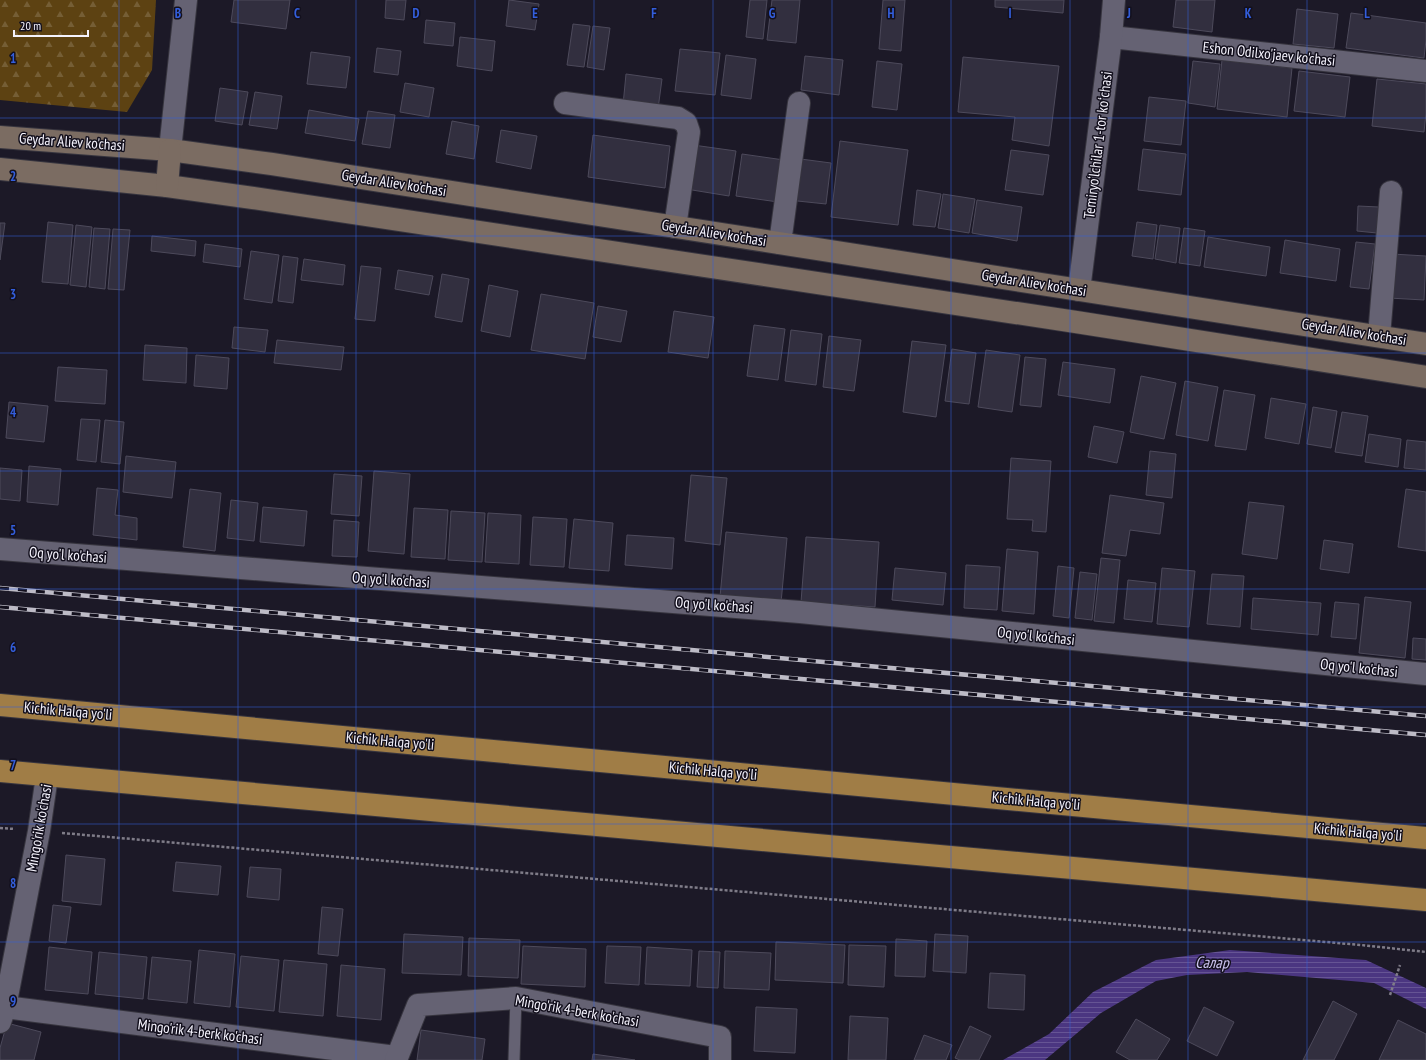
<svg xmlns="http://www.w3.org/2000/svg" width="1426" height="1060" font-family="'PT Sans Narrow',sans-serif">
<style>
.forest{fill:url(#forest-firs)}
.water{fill:url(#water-rules)}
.building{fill:#322f3f;stroke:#4d4a5b}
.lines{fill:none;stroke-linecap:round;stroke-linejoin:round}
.service-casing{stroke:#37353f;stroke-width:13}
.minor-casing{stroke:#37353f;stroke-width:24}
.tertiary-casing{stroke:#37353f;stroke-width:24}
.secondary-casing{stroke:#37353f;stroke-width:24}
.trunk-casing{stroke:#37353f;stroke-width:24}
.path{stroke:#7f7c88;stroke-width:2.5;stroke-dasharray:3 2;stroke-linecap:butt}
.service{stroke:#656273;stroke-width:11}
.minor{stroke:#656273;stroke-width:22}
.tertiary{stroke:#656273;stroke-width:22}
.secondary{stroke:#7b6c62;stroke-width:22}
.trunk{stroke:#a07d46;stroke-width:22}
.rail-casing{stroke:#bdbbc6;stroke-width:4.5}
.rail{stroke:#13101d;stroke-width:3;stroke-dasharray:9;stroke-linecap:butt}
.grid{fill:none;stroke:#335edc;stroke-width:1;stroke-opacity:0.55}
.labels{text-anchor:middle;stroke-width:3;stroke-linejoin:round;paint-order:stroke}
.street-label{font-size:15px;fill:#f5f3fd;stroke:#13101d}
.water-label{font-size:16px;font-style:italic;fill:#cbc3ef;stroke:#13101d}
.grid-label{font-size:13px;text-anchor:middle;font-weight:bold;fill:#335edc;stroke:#13101d;stroke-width:3;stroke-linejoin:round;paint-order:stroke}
</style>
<defs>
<pattern id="forest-firs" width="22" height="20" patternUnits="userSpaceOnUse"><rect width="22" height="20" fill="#5d4212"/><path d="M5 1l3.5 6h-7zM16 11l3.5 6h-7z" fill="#755e35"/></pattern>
<pattern id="water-rules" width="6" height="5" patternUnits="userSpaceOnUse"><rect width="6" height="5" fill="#4b3681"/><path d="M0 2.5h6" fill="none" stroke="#665494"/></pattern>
</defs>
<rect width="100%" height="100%" fill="#1c1927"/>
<polygon class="forest" points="0,0 156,0 152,70 127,112 0,100"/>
<polygon class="water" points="1230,950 1366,960 1426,988 1426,1009 1374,983 1247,972 1187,975 1156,981 1101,1013 1045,1060 1003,1060 1049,1034 1093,992 1156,960"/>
<g class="building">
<polygon points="234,0 290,0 286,29 231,22"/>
<polygon points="386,0 406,0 404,20 385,18"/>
<polygon points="509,0 539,4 535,30 506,26"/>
<polygon points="750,0 767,0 763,39 746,37"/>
<polygon points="772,0 800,0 796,43 767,40"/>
<polygon points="883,0 905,0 901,51 879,49"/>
<polygon points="995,0 1064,0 1063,13 995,7"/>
<polygon points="1176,0 1215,0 1212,32 1173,27"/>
<polygon points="1297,9 1338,14 1334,48 1293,44"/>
<polygon points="1351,13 1426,23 1426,40 1424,58 1346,48"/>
<polygon points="426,20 455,23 453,46 424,43"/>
<polygon points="573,24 590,26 584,67 567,65"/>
<polygon points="593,26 610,28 604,70 587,67"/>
<polygon points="460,37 495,41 492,71 457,66"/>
<polygon points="377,48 401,51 398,75 374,72"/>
<polygon points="680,49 720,53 715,95 675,91"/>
<polygon points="311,52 350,57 346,88 307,84"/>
<polygon points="726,55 756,59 751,99 721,95"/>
<polygon points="805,56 843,60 839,95 801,90"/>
<polygon points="963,57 1059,66 1049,146 1012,140 1015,117 958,112"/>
<polygon points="1222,60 1292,68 1287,117 1217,109"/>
<polygon points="877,61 902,64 897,110 872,107"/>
<polygon points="1193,61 1220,64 1215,107 1188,103"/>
<polygon points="1299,71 1350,77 1345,117 1294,111"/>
<polygon points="626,74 662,79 658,109 623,105"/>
<polygon points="1377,79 1426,84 1426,113 1424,132 1372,126"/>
<polygon points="405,83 434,88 429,117 400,112"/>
<polygon points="220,88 248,92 242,125 215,121"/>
<polygon points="255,92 282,96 277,129 249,125"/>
<polygon points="1149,97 1186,101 1181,145 1144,141"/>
<polygon points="309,110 359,119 355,141 305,133"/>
<polygon points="368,111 395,115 390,148 362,144"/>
<polygon points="452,121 479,126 474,159 446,154"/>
<polygon points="501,130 537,136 531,169 496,162"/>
<polygon points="593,135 670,146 665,188 588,177"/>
<polygon points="840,141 908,150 898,225 831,217"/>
<polygon points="693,145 736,151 729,196 686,189"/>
<polygon points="1143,149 1186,154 1181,195 1138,190"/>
<polygon points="1011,150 1049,155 1043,195 1005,190"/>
<polygon points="742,154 784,160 778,202 736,196"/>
<polygon points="793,158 831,163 826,204 788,200"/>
<polygon points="917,190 941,194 935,227 913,225"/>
<polygon points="943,194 975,199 969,233 938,228"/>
<polygon points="977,200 1022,207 1017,241 972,233"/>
<polygon points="1358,206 1379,207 1377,233 1357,231"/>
<polygon points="48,222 73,225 68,284 42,282"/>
<polygon points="1137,222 1157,225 1153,259 1132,256"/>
<polygon points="0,223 5,223 0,260"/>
<polygon points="76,225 92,227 86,287 70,285"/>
<polygon points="1160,225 1180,228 1176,263 1155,259"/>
<polygon points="94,228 110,229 105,289 89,287"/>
<polygon points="1184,228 1205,231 1200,266 1179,263"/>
<polygon points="113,229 130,230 124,290 108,289"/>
<polygon points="152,236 196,241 195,256 151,251"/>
<polygon points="1208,237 1270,247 1266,276 1204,267"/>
<polygon points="1285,240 1340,249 1336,281 1280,273"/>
<polygon points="1356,242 1375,244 1369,289 1350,287"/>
<polygon points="205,244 242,249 240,267 203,262"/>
<polygon points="251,251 279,255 272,303 244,299"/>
<polygon points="1392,254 1426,256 1424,300 1389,298"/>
<polygon points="283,256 298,258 293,303 278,301"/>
<polygon points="304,259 345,265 343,285 301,280"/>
<polygon points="361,266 381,268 375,321 355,319"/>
<polygon points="398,270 433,276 429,295 395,289"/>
<polygon points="442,274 469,279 462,322 435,317"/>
<polygon points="489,285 518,291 510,337 481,331"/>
<polygon points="541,294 594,303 585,359 531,350"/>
<polygon points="598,306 627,311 621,342 593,337"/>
<polygon points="674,311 714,317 708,358 668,352"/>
<polygon points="754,325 785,329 778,380 747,376"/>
<polygon points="234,327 268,330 265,352 232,348"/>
<polygon points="791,330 822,334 816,385 785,381"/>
<polygon points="829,336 861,340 854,391 823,387"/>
<polygon points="277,340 344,347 341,370 274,363"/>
<polygon points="912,341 946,345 936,417 903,412"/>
<polygon points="145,345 187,348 186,383 143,380"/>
<polygon points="952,349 976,353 969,404 945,401"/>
<polygon points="986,350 1020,355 1012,412 978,407"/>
<polygon points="196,355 229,358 227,389 194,386"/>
<polygon points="1025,357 1046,359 1041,407 1020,405"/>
<polygon points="1063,362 1115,369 1110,403 1058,395"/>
<polygon points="58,367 107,370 105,404 55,401"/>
<polygon points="1141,376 1176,383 1164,439 1130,432"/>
<polygon points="1185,381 1218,387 1208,441 1176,435"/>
<polygon points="1224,390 1255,395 1246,450 1215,446"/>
<polygon points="1271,398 1306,404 1299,444 1265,438"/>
<polygon points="9,402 48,406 44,442 6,438"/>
<polygon points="1313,407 1337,411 1331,448 1307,444"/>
<polygon points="1342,412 1368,416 1362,456 1335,452"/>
<polygon points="81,419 100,420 96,462 77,460"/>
<polygon points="105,420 124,422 120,464 101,462"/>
<polygon points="1094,426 1124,432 1117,463 1088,457"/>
<polygon points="1369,434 1401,439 1398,467 1365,462"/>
<polygon points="1407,440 1426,442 1426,470 1404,468"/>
<polygon points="1150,451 1176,454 1172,498 1146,495"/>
<polygon points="126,456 176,462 172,498 123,492"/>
<polygon points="1011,458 1051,461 1046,532 1032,531 1033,520 1007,519"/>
<polygon points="29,466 61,469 58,505 27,502"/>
<polygon points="0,468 22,470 20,501 0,499"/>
<polygon points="374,471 410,474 404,554 368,551"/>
<polygon points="334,474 362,476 359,516 331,514"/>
<polygon points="691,475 727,478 720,545 685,541"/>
<polygon points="97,488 118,490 115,515 137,518 137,540 93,535"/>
<polygon points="190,489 221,493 215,551 183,547"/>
<polygon points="1406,489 1426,492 1426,551 1398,547"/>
<polygon points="1110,495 1164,503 1160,534 1130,530 1126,556 1102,553"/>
<polygon points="231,500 258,503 254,541 227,538"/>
<polygon points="1249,502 1284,506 1277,559 1242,554"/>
<polygon points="263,507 307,511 304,546 260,542"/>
<polygon points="414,508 448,510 445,559 411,557"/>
<polygon points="451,511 485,513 482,562 448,560"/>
<polygon points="488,513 521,515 519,564 485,562"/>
<polygon points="533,517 567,519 564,567 530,565"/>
<polygon points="574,519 613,523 609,571 569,568"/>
<polygon points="334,520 359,522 357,557 332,556"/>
<polygon points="726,532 787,538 781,603 720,597"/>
<polygon points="627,535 674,538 672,569 625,565"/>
<polygon points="806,537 879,542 875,607 801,602"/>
<polygon points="1324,540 1353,544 1349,573 1320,569"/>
<polygon points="1007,549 1038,552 1034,614 1002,611"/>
<polygon points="1101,558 1120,560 1114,623 1094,621"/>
<polygon points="966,565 1000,567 997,610 964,608"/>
<polygon points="1058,566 1074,568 1069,618 1053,616"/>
<polygon points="895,568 946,573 943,605 892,600"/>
<polygon points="1162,568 1195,571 1189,627 1157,624"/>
<polygon points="1080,572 1097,574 1092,620 1075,618"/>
<polygon points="1212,574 1244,576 1240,627 1207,624"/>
<polygon points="1128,580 1156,583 1152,622 1124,619"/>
<polygon points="1365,597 1411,602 1405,658 1359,653"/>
<polygon points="1253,598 1321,603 1318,635 1251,629"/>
<polygon points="1335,602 1359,604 1356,639 1331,637"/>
<polygon points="1413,638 1426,639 1426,660 1412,659"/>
<polygon points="66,855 105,859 101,905 62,901"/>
<polygon points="176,862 221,866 218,895 173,891"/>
<polygon points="250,867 281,869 279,900 247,897"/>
<polygon points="53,905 71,907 66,943 49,941"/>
<polygon points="322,907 343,909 338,956 318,954"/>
<polygon points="404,934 463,937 461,975 402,973"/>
<polygon points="935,934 968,936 966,973 933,971"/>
<polygon points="469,938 520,940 518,978 468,976"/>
<polygon points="896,939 927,941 925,977 895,976"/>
<polygon points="776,942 845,945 843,983 775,980"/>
<polygon points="849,945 886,946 884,987 848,985"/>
<polygon points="523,946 586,949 585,987 521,984"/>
<polygon points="607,946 641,947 639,985 605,983"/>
<polygon points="49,947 92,952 88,994 45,990"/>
<polygon points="647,947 692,950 690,986 645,984"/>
<polygon points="199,950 235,954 230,1007 194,1003"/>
<polygon points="699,951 720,952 718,988 697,987"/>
<polygon points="725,951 771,953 769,990 724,988"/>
<polygon points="99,952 147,957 143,999 95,994"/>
<polygon points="241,956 279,960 274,1011 236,1007"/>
<polygon points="152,957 191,961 187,1003 148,999"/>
<polygon points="284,960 327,964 323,1016 279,1012"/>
<polygon points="341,965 385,969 381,1020 337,1016"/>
<polygon points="990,973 1025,975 1024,1010 988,1008"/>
<polygon points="1333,1001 1357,1014 1334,1060 1303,1060"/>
<polygon points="756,1007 797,1009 795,1053 754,1051"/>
<polygon points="1204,1007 1234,1022 1217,1056 1187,1041"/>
<polygon points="850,1016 888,1018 886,1060 848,1060"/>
<polygon points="1136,1019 1170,1039 1157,1060 1130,1060 1116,1052"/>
<polygon points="1398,1020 1426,1034 1426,1060 1379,1060"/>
<polygon points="7,1023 41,1032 34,1060 0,1060 0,1048"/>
<polygon points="970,1026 991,1036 979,1060 960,1060 955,1058"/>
<polygon points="421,1030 485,1039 482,1060 417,1060"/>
<polygon points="924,1035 952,1045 946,1060 914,1060"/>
<polygon points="593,1054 635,1060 592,1060"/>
</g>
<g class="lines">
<defs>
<polyline id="service" points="514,1060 516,998"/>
<g id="minor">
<polyline points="1111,37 1426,71"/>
<polyline points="565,103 678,118 686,123 689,132 675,227"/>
<polyline points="170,150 186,0"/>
<polyline points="780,243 799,103"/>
<polyline points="1379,336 1391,192"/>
<polyline points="5,1007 396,1057"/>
<polyline points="0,1022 5,1007 39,831 47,776"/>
<polyline points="396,1060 418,1005 516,998 720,1037 720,1060"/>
</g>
<g id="tertiary">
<polyline points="1079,290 1111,37 1114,0"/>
<polyline points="0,549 800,612 1426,674"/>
</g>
<g id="secondary">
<polyline points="0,137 170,150 272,164 1426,344"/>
<polyline points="0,169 167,186 253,198 1076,322 1426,377"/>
<polyline points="167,186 170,150"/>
</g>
<g id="trunk">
<polyline points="0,705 1426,838"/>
<polyline points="0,771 1426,900"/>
</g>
</defs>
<use href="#service" class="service-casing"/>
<use href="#minor" class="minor-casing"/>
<use href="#tertiary" class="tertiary-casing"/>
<use href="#secondary" class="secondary-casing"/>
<use href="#trunk" class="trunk-casing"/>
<g class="path">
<polyline points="0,828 15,829"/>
<polyline points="62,833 1361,945 1426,952"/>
<polyline points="1390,995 1400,965"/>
</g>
<use href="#service" class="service"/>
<use href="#minor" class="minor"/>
<use href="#tertiary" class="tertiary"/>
<use href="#secondary" class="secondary"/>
<use href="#trunk" class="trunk"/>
<defs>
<g id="rail">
<polyline points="0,588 1426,716"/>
<polyline points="0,607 1426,735"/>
</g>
</defs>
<use href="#rail" class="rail-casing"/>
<use href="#rail" class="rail"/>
</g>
<path class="grid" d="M119 0V1060M238 0V1060M356 0V1060M475 0V1060M594 0V1060M713 0V1060M832 0V1060M951 0V1060M1070 0V1060M1188 0V1060M1307 0V1060M0 118H1426M0 236H1426M0 353H1426M0 471H1426M0 589H1426M0 707H1426M0 824H1426M0 942H1426"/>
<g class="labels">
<g class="street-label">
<text transform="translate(1269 54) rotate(6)" y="5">Eshon Odilxo'jaev ko'chasi</text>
<text transform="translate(72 142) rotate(4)" y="5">Geydar Aliev ko'chasi</text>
<text transform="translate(1098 145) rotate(-83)" y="5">Temiryo‘lchilar 1-tor koʻchasi</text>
<text transform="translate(394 183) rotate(9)" y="5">Geydar Aliev ko'chasi</text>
<text transform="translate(714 233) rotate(9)" y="5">Geydar Aliev ko'chasi</text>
<text transform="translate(1034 283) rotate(9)" y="5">Geydar Aliev ko'chasi</text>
<text transform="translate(1354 332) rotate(9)" y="5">Geydar Aliev ko'chasi</text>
<text transform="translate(68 555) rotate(4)" y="5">Oq yo'l ko'chasi</text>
<text transform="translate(391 580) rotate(4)" y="5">Oq yo'l ko'chasi</text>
<text transform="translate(714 605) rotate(4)" y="5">Oq yo'l ko'chasi</text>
<text transform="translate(1036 636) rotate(6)" y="5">Oq yo'l ko'chasi</text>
<text transform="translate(1359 668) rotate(6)" y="5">Oq yo'l ko'chasi</text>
<text transform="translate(68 711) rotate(5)" y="5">Kichik Halqa yo'li</text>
<text transform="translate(390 741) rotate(5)" y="5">Kichik Halqa yo'li</text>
<text transform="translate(713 771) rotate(5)" y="5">Kichik Halqa yo'li</text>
<text transform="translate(1036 801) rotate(5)" y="5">Kichik Halqa yo'li</text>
<text transform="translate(39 828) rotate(-80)" y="5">Mingo'rik ko'chasi</text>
<text transform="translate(1358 832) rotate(5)" y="5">Kichik Halqa yo'li</text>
<text transform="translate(577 1011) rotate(10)" y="5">Mingo'rik 4-berk ko'chasi</text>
<text transform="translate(200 1032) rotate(7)" y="5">Mingo'rik 4-berk ko'chasi</text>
</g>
<g class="water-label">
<text transform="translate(1212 962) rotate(1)" y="6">Салар</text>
</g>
</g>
<g class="grid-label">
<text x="178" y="18">B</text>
<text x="297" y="18">C</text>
<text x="416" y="18">D</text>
<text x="535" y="18">E</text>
<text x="654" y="18">F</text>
<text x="772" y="18">G</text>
<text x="891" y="18">H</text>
<text x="1010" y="18">I</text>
<text x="1129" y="18">J</text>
<text x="1248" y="18">K</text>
<text x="1367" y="18">L</text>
<text x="13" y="63">1</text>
<text x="13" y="181">2</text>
<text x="13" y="299">3</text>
<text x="13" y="417">4</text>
<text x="13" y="535">5</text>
<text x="13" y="652">6</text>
<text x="13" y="770">7</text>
<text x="13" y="888">8</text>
<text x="13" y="1006">9</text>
</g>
<path d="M14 30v6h74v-6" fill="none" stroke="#f5f3fd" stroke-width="2"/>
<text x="20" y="30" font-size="12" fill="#f5f3fd" stroke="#13101d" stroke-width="3" paint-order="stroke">20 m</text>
</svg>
